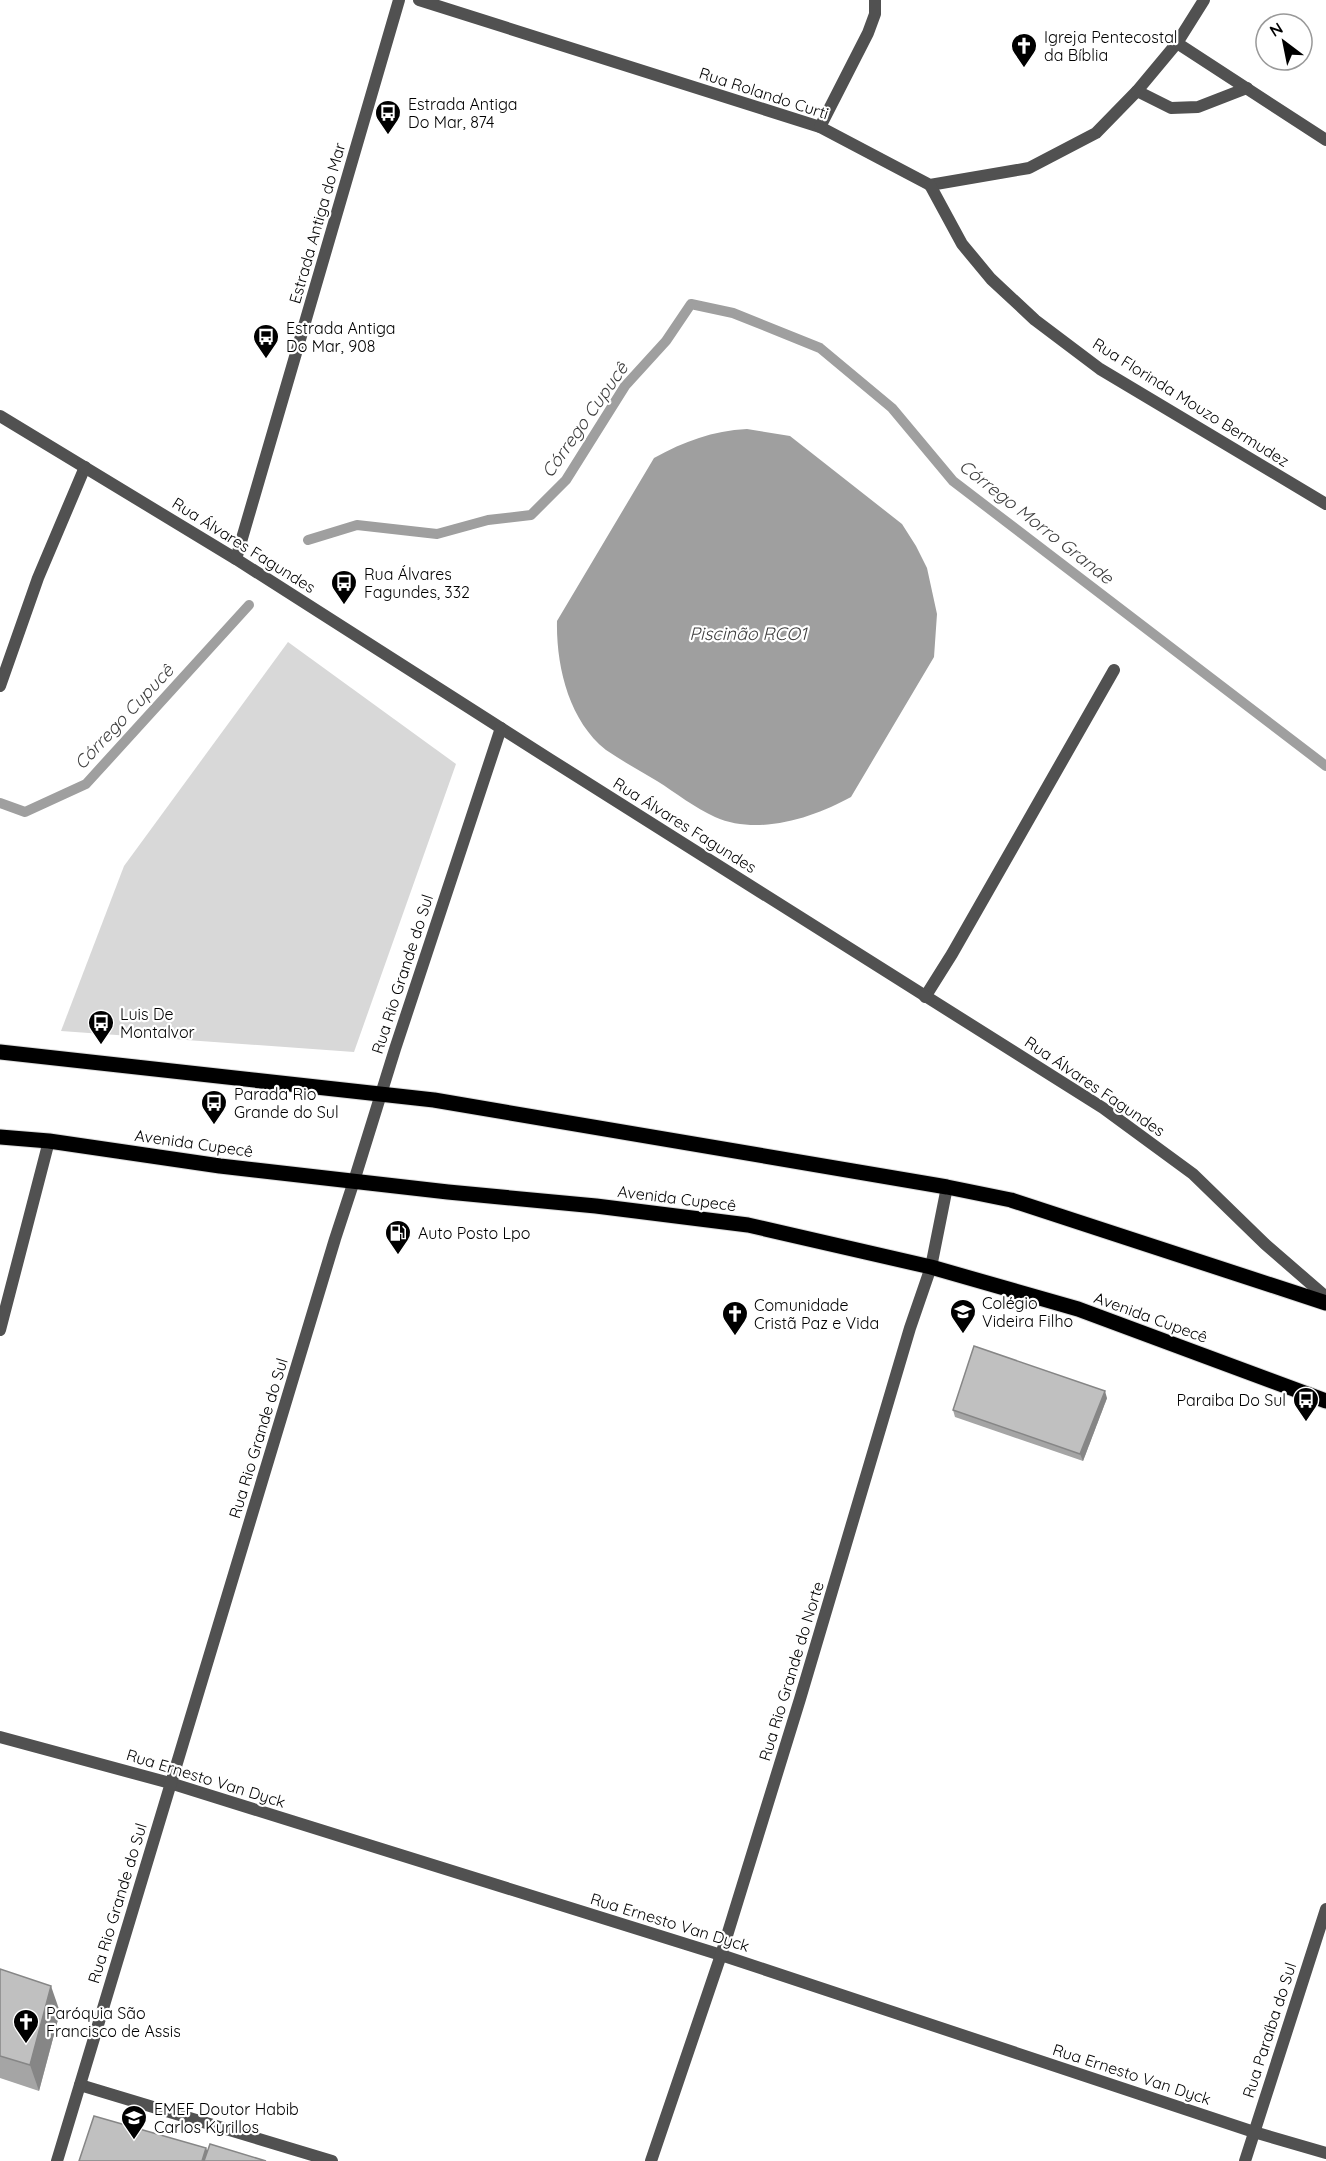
<svg xmlns="http://www.w3.org/2000/svg" width="1326" height="2161" font-family="Quicksand,sans-serif">
<style>
.green{fill:#d8d8d8}
.water{fill:#9f9f9f}
.lines{fill:none;stroke-linecap:round;stroke-linejoin:round}
.stream{stroke:#9f9f9f;stroke-width:10}
.primary-casing{stroke:#dbdbdb;stroke-width:17}
.service{stroke:#515151;stroke-width:12}
.minor{stroke:#515151;stroke-width:12}
.tertiary{stroke:#515151;stroke-width:12}
.primary{stroke:#000;stroke-width:15}
.wall{fill:#a5a5a5}
.shaded-wall{fill:#868686}
.building{fill:#c0c0c0;stroke:#868686;stroke-width:1.5}
.labels{text-anchor:middle;stroke-width:4.5;stroke-linejoin:round;paint-order:stroke}
.poi-label{font-size:16px;fill:#000;stroke:#fff;text-anchor:start}
.street-label{font-size:16px;fill:#000;stroke:#fff}
.water-label{font-size:18px;font-style:italic;fill:#404040;stroke:#fff}
</style>
<rect width="100%" height="100%" fill="#fff"/>
<polygon class="green" points="288,642 456,764 354,1052 61,1031 124,866"/>
<path class="water" d="M747 429 790 436 902 524 916 546 927 568 937 614 934 657 851 797C813 818 758 836 715 817 695 808 676 793 657 781 640 771 622 761 606 750 569 721 556 666 557 621L654 458C685 441 712 431 747 429Z"/>
<g class="lines">
<g class="stream">
<polyline points="308,540 357,525 437,534 488,520 531,515 566,480 625,386 666,341 691,304 733,313 820,348 892,408 953,481 1326,766"/>
<polyline points="0,803 25,812 86,784 249,605"/>
</g>
<defs>
<g id="primary">
<polyline points="0,1052 434,1100 947,1187 1011,1200 1326,1303"/>
<polyline points="0,1137 49,1141 220,1166 448,1192 596,1206 748,1225 931,1267 1078,1309 1326,1401"/>
</g>
</defs>
<use href="#primary" class="primary-casing"/>
<polyline class="service" points="925,997 952,954 1114,670"/>
<g class="minor">
<polyline points="419,0 820,127 930,185 1029,168 1096,133 1137,91 1177,43 1204,0"/>
<polyline points="1177,43 1326,140"/>
<polyline points="1137,91 1171,108 1198,107 1247,88"/>
<polyline points="820,127 868,33 875,14 875,0"/>
<polyline points="930,185 962,244 991,279 1035,320 1100,369 1326,504"/>
<polyline points="0,686 38,578 85,467"/>
<polyline points="0,1330 49,1141"/>
<polyline points="0,1737 170,1783 721,1955 1254,2132 1326,2153"/>
<polyline points="80,2085 332,2161"/>
<polyline points="57,2161 335,1239 354,1181"/>
<polyline points="651,2161 721,1955 800,1699 910,1328 931,1267 947,1187"/>
<polyline points="1245,2161 1326,1909"/>
</g>
<g class="tertiary">
<polyline points="0,416 236,559 551,760 1103,1108 1193,1174 1265,1244 1326,1297"/>
<polyline points="236,559 399,0"/>
<polyline points="354,1181 395,1049 501,728"/>
</g>
<use href="#primary" class="primary"/>
</g>
<g class="wall">
<polygon points="1107,1398 1083,1461 955,1417 953,1410"/>
<polygon points="0,1969 60,2012 39,2091 0,2078"/>
</g>
<g class="shaded-wall">
<polygon points="1105,1391 1107,1398 1083,1461 1080,1454"/>
<polygon points="51,1986 60,2012 39,2091 30,2065"/>
<polygon points="206,2148 209,2155 207,2161 202,2161"/>
</g>
<g class="building">
<polygon points="974,1346 1105,1391 1080,1454 953,1410"/>
<polygon points="0,1969 51,1986 30,2065 0,2056"/>
<polygon points="94,2116 206,2148 202,2161 79,2161"/>
<polygon points="210,2144 266,2161 204,2161"/>
</g>
<defs>
<symbol id="church-pin" viewBox="-11 -11 22 30"><path d="M0 17L-7.5 6A9.5 9.5 0 1 1 7.5 6Z" fill="#000" stroke="#fff"/><path d="M-1.2-6h2.4v3.5h3.3v2.4h-3.3V6h-2.4V-.1h-3.3v-2.4h3.3Z" fill="#fff"/></symbol>
<symbol id="bus-pin" viewBox="-11 -11 22 30"><path d="M0 17L-7.5 6A9.5 9.5 0 1 1 7.5 6Z" fill="#000" stroke="#fff"/><path d="M-5-6H5V4H4V6H2V4H-2V6H-4V4H-5ZM-3.5-4V0h7V-4ZM-3.5 1.2v1.5H-2V1.2ZM2 1.2v1.5H3.5V1.2Z" fill="#fff"/></symbol>
<symbol id="fuel-pin" viewBox="-11 -11 22 30"><path d="M0 17L-7.5 6A9.5 9.5 0 1 1 7.5 6Z" fill="#000" stroke="#fff"/><path d="M-5.5-6h7V0h2V4h1.3V-2.5L3-4.5l.8-.8L6-3V5H2.5V1h-1V6h-7ZM-4.2-4.7v3.2H.2V-4.7Z" fill="#fff"/></symbol>
<symbol id="school-pin" viewBox="-11 -11 22 30"><path d="M0 17L-7.5 6A9.5 9.5 0 1 1 7.5 6Z" fill="#000" stroke="#fff"/><path d="M0-5L7-2L0 1L-7-2ZM-4 1L0 2.5L4 1V4Q0 6-4 4Z" fill="#fff"/></symbol>
</defs>
<g fill-rule="evenodd">
<use href="#church-pin" x="1009" y="31" width="30" height="40"/>
<use href="#bus-pin" x="373" y="98" width="30" height="40"/>
<use href="#bus-pin" x="251" y="322" width="30" height="40"/>
<use href="#bus-pin" x="329" y="568" width="30" height="40"/>
<use href="#bus-pin" x="86" y="1008" width="30" height="40"/>
<use href="#bus-pin" x="199" y="1088" width="30" height="40"/>
<use href="#fuel-pin" x="383" y="1218" width="30" height="40"/>
<use href="#school-pin" x="948" y="1297" width="30" height="40"/>
<use href="#church-pin" x="720" y="1299" width="30" height="40"/>
<use href="#bus-pin" x="1291" y="1385" width="30" height="40"/>
<use href="#church-pin" x="11" y="2007" width="30" height="40"/>
<use href="#school-pin" x="119" y="2103" width="30" height="40"/>
</g>
<g class="labels">
<g class="poi-label">
<text x="1044" y="43">Igreja Pentecostal<tspan x="1044" dy="18">da Bíblia</tspan></text>
<text x="408" y="110">Estrada Antiga<tspan x="408" dy="18">Do Mar, 874</tspan></text>
<text x="286" y="334">Estrada Antiga<tspan x="286" dy="18">Do Mar, 908</tspan></text>
<text x="364" y="580">Rua Álvares<tspan x="364" dy="18">Fagundes, 332</tspan></text>
<text x="120" y="1020">Luis De<tspan x="120" dy="18">Montalvor</tspan></text>
<text x="234" y="1100">Parada Rio<tspan x="234" dy="18">Grande do Sul</tspan></text>
<text x="418" y="1239">Auto Posto Lpo</text>
<text x="982" y="1309">Colégio<tspan x="982" dy="18">Videira Filho</tspan></text>
<text x="754" y="1311">Comunidade<tspan x="754" dy="18">Cristã Paz e Vida</tspan></text>
<text x="1286" y="1406" text-anchor="end">Paraiba Do Sul</text>
<text x="46" y="2019">Paróquia São<tspan x="46" dy="18">Francisco de Assis</tspan></text>
<text x="154" y="2115">EMEF Doutor Habib<tspan x="154" dy="18">Carlos Kyrillos</tspan></text>
</g>
<g class="street-label">
<text transform="translate(764 93) rotate(18)" y="6">Rua Rolando Curti</text>
<text transform="translate(317 223) rotate(-74)" y="6">Estrada Antiga do Mar</text>
<text transform="translate(1191 402) rotate(32)" y="6">Rua Florinda Mouzo Bermudez</text>
<text transform="translate(244 545) rotate(32)" y="6">Rua Álvares Fagundes</text>
<text transform="translate(685 825) rotate(32)" y="6">Rua Álvares Fagundes</text>
<text transform="translate(402 974) rotate(-72)" y="6">Rua Rio Grande do Sul</text>
<text transform="translate(1095 1086) rotate(34)" y="6">Rua Álvares Fagundes</text>
<text transform="translate(194 1143) rotate(8)" y="6">Avenida Cupecê</text>
<text transform="translate(677 1198) rotate(7)" y="6">Avenida Cupecê</text>
<text transform="translate(1151 1317) rotate(20)" y="6">Avenida Cupecê</text>
<text transform="translate(258 1438) rotate(-73)" y="6">Rua Rio Grande do Sul</text>
<text transform="translate(791 1671) rotate(-73)" y="6">Rua Rio Grande do Norte</text>
<text transform="translate(206 1778) rotate(17)" y="6">Rua Ernesto Van Dyck</text>
<text transform="translate(117 1903) rotate(-73)" y="6">Rua Rio Grande do Sul</text>
<text transform="translate(670 1922) rotate(17)" y="6">Rua Ernesto Van Dyck</text>
<text transform="translate(1269 2030) rotate(-72)" y="6">Rua Paraíba do Sul</text>
<text transform="translate(1132 2074) rotate(18)" y="6">Rua Ernesto Van Dyck</text>
</g>
<g class="water-label">
<text transform="translate(585 420) rotate(-55)" y="6">Córrego Cupucê</text>
<text transform="translate(1036 522) rotate(38)" y="6">Córrego Morro Grande</text>
<text x="748" y="640">Piscinão RCO1</text>
<text transform="translate(124 717) rotate(-47)" y="6">Córrego Cupucê</text>
</g>
</g>
<g transform="translate(1284 42) rotate(328)"><circle r="28" fill="#ffffff" stroke="#999999" stroke-width="1.5"/>
<path d="M0-4.5L10 22L0 15L-10 22Z" fill="#000000"/>
<text y="-9" font-size="16" font-weight="bold" text-anchor="middle" fill="#000000">N</text>
</g>
</svg>
